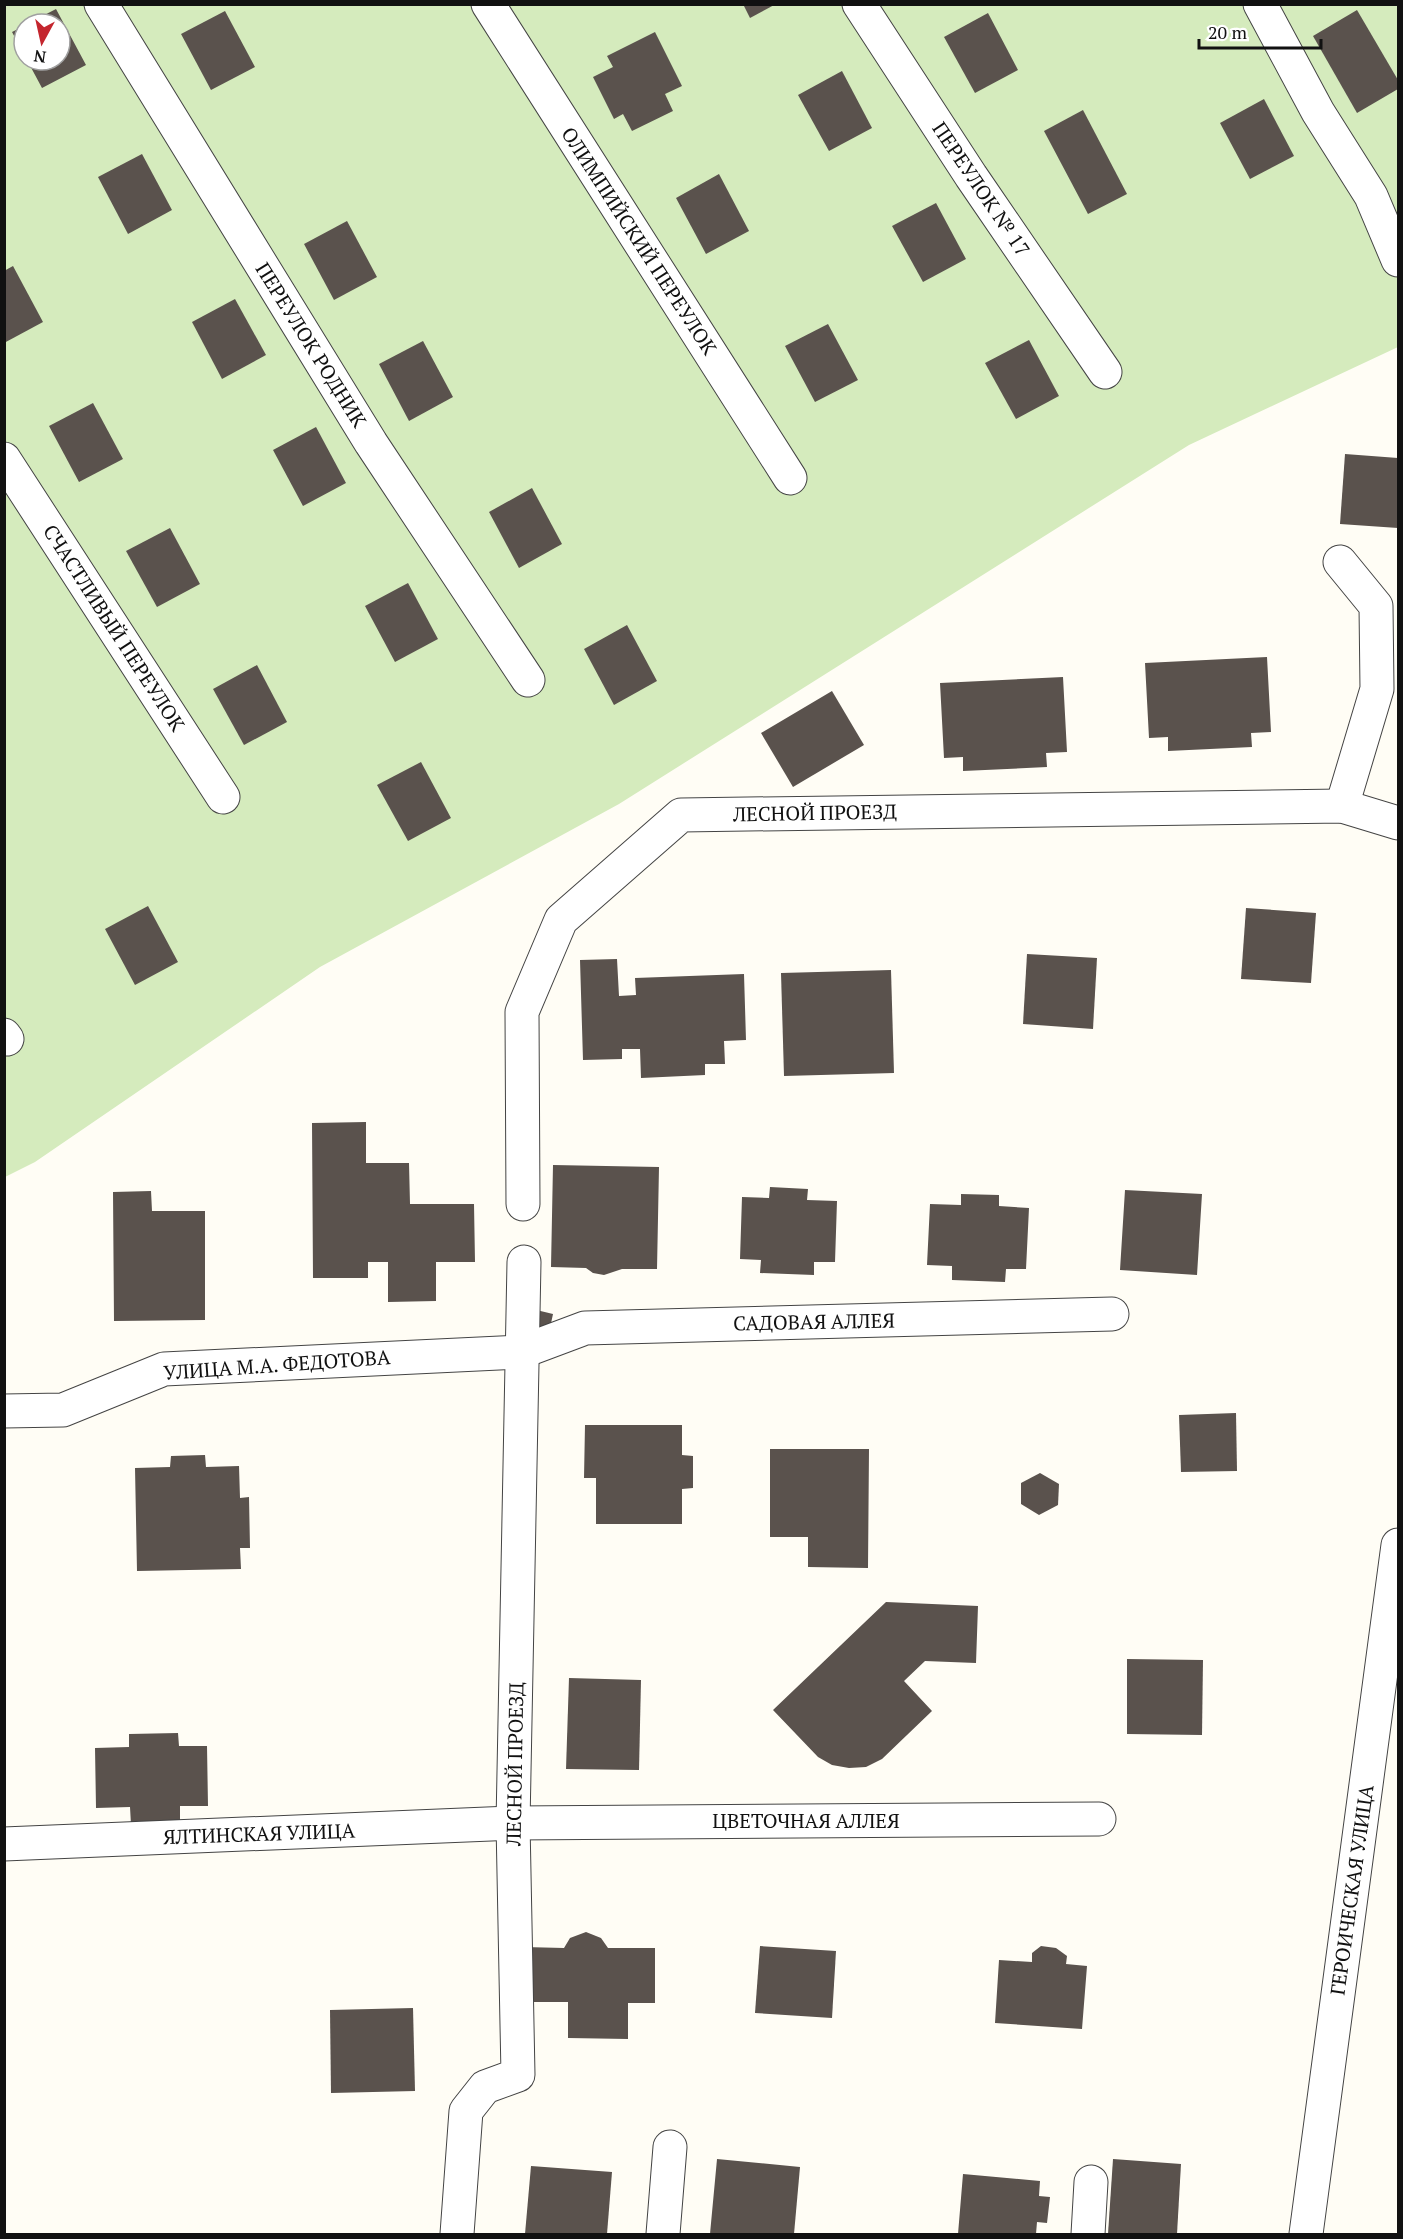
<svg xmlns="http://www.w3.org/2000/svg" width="1403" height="2239" font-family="'PT Serif',serif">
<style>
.green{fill:#d5ebbd;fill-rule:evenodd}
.building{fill:#5a524d}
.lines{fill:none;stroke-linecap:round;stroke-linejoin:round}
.minor-casing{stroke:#444;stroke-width:35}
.minor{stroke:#fff;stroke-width:33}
.labels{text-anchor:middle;stroke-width:6;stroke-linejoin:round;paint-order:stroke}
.street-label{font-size:20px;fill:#111;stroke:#fff}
</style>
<rect width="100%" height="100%" fill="#fffdf5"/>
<path class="green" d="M5 5H1398V347L1189 445 619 804 320 967 35 1162 5 1177ZM24 24H60V60H24Z"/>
<g class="building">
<polygon points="743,4 776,4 750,18"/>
<polygon points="56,9 86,65 42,88 27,60 60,60 60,24 27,24"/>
<polygon points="1357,10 1398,80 1398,89 1357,113 1313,36"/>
<polygon points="225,11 255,67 211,90 181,34"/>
<polygon points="988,13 1018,70 975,93 944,37"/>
<polygon points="24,26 24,54 12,32"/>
<polygon points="655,32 682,86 665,94 673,111 632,131 623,114 614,119 593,77 613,67 607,56"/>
<polygon points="842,71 872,128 829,151 798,95"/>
<polygon points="1264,99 1294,156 1250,179 1220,123"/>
<polygon points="1083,110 1127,194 1088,214 1044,131"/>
<polygon points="142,154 172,210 128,234 98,177"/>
<polygon points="719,174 749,231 706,254 676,198"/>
<polygon points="936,203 966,259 923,282 892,226"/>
<polygon points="347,221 377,277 334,300 304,244"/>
<polygon points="13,266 43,322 4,343 4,271"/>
<polygon points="235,299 266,355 222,379 192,322"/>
<polygon points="828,324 858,380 815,402 785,346"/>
<polygon points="1029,340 1059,396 1016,419 985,363"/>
<polygon points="423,341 453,397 409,421 379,364"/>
<polygon points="93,403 123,459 79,482 49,426"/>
<polygon points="316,427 346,483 303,506 273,450"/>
<polygon points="1345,454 1398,458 1398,528 1340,524"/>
<polygon points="532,488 562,544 519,568 489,512"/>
<polygon points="170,528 200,584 157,607 126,551"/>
<polygon points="408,583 438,639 395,662 365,606"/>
<polygon points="627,625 657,681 614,705 584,649"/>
<polygon points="1267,657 1271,732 1251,733 1252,747 1168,751 1168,737 1149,738 1145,663"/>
<polygon points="257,665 287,722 244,745 213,689"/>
<polygon points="1063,677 1067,752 1046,753 1047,767 963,771 963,757 944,758 940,683"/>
<polygon points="832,691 864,745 793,787 761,733"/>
<polygon points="421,762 451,818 408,841 377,785"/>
<polygon points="148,906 178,962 135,985 105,929"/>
<polygon points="1246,908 1316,913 1311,983 1241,979"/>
<polygon points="1027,954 1097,958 1093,1029 1023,1024"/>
<polygon points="617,959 619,996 636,995 635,978 744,974 746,1040 724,1041 725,1064 705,1064 705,1075 641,1078 640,1049 622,1049 622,1059 583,1060 580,960"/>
<polygon points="891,970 894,1073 784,1076 781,973"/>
<polygon points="366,1122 366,1163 409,1163 410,1204 474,1204 475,1262 436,1262 436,1301 388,1302 388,1262 368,1262 368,1278 313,1278 312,1123"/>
<polygon points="553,1165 659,1167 657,1269 622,1269 604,1275 593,1273 586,1268 551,1267"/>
<polygon points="770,1187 808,1189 807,1200 837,1201 835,1262 814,1262 814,1275 760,1273 761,1260 740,1259 742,1197 769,1198"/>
<polygon points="1125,1190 1202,1194 1197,1275 1120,1270"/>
<polygon points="151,1191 152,1211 205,1211 205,1320 114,1321 113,1192"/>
<polygon points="961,1194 999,1195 999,1206 1029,1208 1026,1269 1006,1269 1005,1282 952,1280 952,1266 927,1265 930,1204 961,1205"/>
<polygon points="528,1308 553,1314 550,1328 524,1323"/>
<polygon points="1236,1413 1237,1471 1181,1472 1179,1415"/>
<polygon points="585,1425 682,1425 682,1455 693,1456 693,1488 682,1489 682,1524 596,1524 596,1478 584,1478"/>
<polygon points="770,1449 869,1449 868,1568 808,1567 808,1537 770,1537"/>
<polygon points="205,1455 206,1467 239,1466 240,1498 249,1497 250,1548 240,1548 241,1569 137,1571 135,1468 170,1467 171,1456"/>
<polygon points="1040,1473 1059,1484 1058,1505 1039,1515 1021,1504 1021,1483"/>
<polygon points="886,1602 978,1606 976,1663 925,1661 904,1681 932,1711 882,1759 866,1767 849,1768 832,1765 818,1757 773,1710"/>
<polygon points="1127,1659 1203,1660 1202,1735 1127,1734"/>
<polygon points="569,1678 641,1680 639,1770 566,1769"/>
<polygon points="178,1733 179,1746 207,1746 208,1806 180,1806 180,1824 131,1825 130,1807 96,1808 95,1748 129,1747 129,1734"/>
<polygon points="586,1932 601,1938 608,1948 655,1948 655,2003 628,2003 628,2039 568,2038 568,2002 523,2002 524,1947 564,1948 570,1938"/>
<polygon points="760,1946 836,1951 832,2018 755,2013"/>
<polygon points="1041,1946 1056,1948 1067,1956 1066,1964 1087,1966 1082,2029 995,2023 999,1960 1032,1962 1032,1953"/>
<polygon points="413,2008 415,2091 331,2093 330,2010"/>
<polygon points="717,2159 800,2167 794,2234 710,2234"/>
<polygon points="1113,2159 1181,2164 1177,2234 1108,2234"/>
<polygon points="531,2166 612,2172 607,2234 525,2234"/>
<polygon points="963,2174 1040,2181 1039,2196 1050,2197 1047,2223 1037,2222 1036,2234 958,2234"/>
</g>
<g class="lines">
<defs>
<g id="minor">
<polyline points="101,4 371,443 528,680"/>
<polyline points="488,4 790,478"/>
<polyline points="859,4 971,176 1105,372"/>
<polyline points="1260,4 1318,112 1371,196 1398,260"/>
<polyline points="4,459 223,797"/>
<polyline points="1340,562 1376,606 1377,689 1342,806"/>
<polyline points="4,1035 7,1039"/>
<polyline points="523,1204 522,1012 561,920 681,815 1342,806 1398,823"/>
<polyline points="4,1411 63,1410 164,1369 521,1352 585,1328 1112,1314"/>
<polyline points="4,1844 513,1823 1099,1819"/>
<polyline points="457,2234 466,2111 485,2087 518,2075 513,1823 524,1262"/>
<polyline points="663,2234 670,2147"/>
<polyline points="1088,2234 1091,2182"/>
<polyline points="1306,2234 1398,1545"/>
</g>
</defs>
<use href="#minor" class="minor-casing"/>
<use href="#minor" class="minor"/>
</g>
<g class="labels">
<g class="street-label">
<text transform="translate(981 189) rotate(56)" y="7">ПЕРЕУЛОК № 17</text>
<text transform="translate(639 241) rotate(57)" y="7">ОЛИМПИЙСКИЙ ПЕРЕУЛОК</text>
<text transform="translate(311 345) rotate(58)" y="7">ПЕРЕУЛОК РОДНИК</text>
<text transform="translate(114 628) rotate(57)" y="7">СЧАСТЛИВЫЙ ПЕРЕУЛОК</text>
<text transform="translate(815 813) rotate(-1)" y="7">ЛЕСНОЙ ПРОЕЗД</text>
<text transform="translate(814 1322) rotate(-1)" y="7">САДОВАЯ АЛЛЕЯ</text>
<text transform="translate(277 1365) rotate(-4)" y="7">УЛИЦА М.А. ФЕДОТОВА</text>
<text transform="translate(515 1764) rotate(-89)" y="7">ЛЕСНОЙ ПРОЕЗД</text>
<text x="806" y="1828">ЦВЕТОЧНАЯ АЛЛЕЯ</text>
<text transform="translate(259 1834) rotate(-2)" y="7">ЯЛТИНСКАЯ УЛИЦА</text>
<text transform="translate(1352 1890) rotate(-82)" y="7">ГЕРОИЧЕСКАЯ УЛИЦА</text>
</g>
</g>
<rect width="1403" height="2239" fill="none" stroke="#111111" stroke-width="12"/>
<g transform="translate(42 42) rotate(188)"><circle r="28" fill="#ffffff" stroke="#a0a0a0" stroke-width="1.5"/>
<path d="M0-4.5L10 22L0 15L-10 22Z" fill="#c4262e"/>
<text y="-9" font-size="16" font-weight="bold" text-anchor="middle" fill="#111111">N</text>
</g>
<path d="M1199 39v9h122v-9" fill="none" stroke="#111111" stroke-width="3"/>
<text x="1208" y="39" font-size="18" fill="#111111" stroke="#ffffff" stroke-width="4.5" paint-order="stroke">20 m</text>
</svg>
